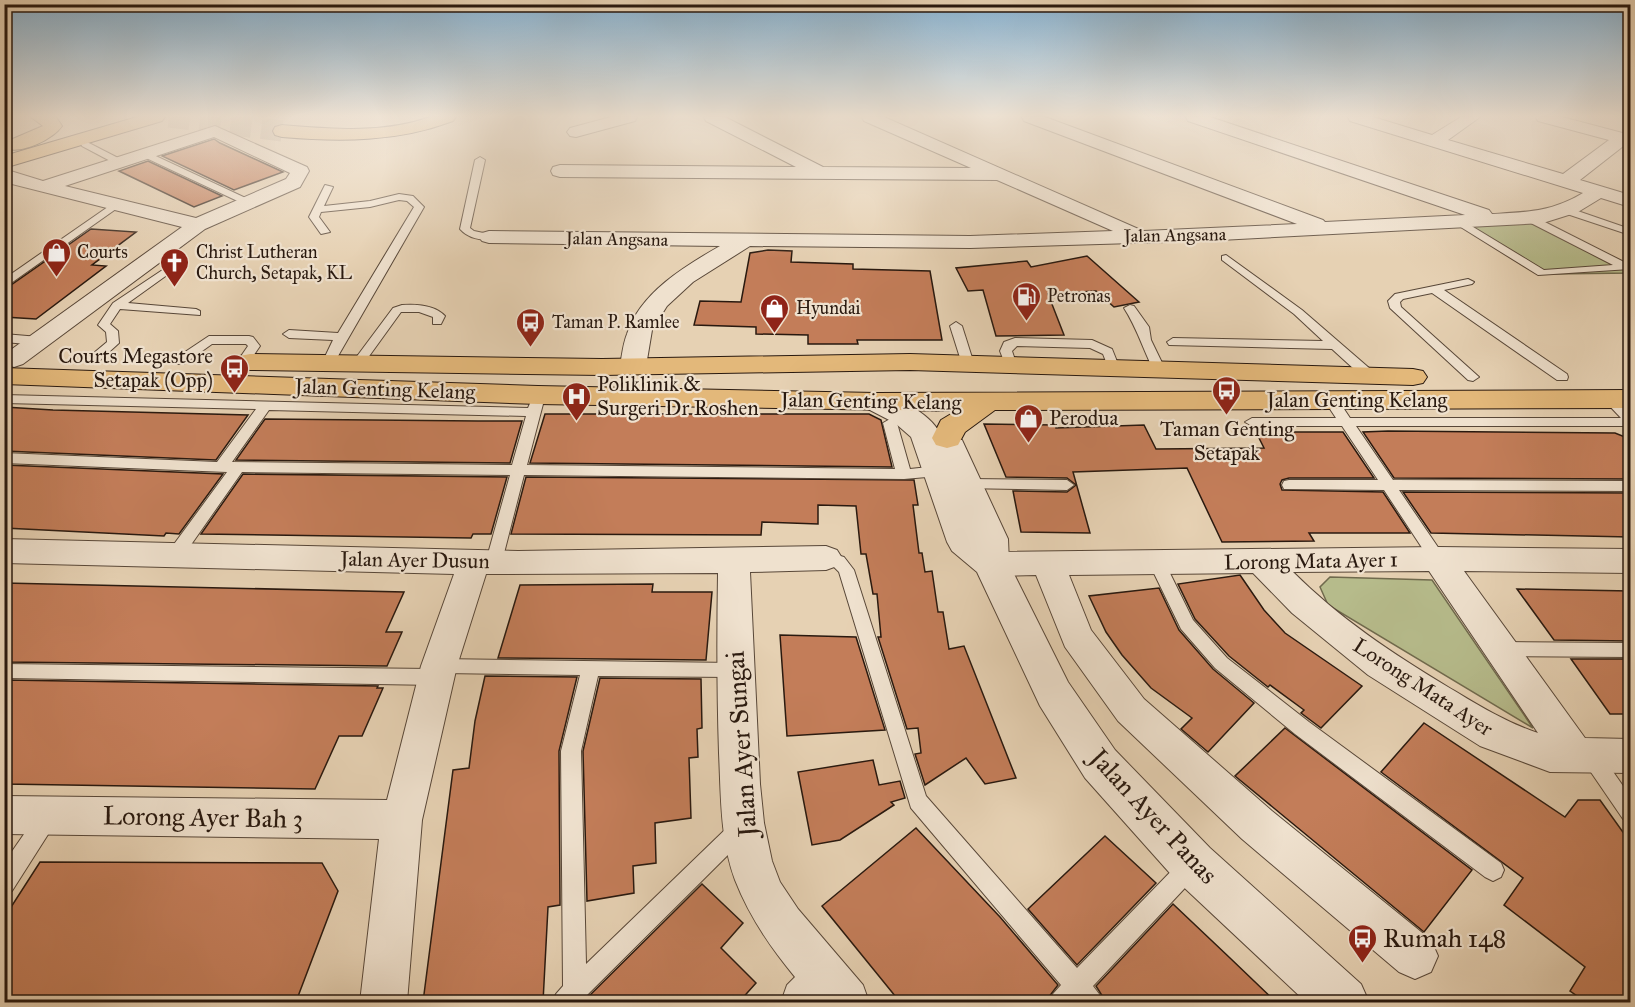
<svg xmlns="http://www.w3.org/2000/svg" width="1635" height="1007" font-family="'IM FELL Great Primer',serif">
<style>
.green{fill:#b6bb8b;stroke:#706a4d;stroke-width:1.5}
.building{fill:#c37d59;stroke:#29190f;stroke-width:1.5}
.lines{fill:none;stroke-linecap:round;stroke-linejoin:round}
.motorway-tunnel{stroke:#c0ac92;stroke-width:21;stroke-dasharray:21 10;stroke-linecap:butt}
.service-casing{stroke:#584738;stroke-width:2}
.minor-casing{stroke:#584738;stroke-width:2}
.tertiary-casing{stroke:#584738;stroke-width:2}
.primary-casing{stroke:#29190f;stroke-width:2}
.motorway-casing{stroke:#29190f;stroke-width:2}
.service{fill:#efe1ce;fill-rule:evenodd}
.minor{fill:#efe1ce;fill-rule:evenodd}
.tertiary{fill:#efe1ce;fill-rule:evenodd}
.primary{fill:#e3b87a;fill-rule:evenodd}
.motorway{fill:#e3b87a;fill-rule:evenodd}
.labels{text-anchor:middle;stroke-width:4.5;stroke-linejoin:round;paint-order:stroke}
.far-street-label{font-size:18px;fill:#29190f;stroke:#efe1ce}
.far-poi-label{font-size:18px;fill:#29190f;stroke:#efe1ce;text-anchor:start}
.poi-label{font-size:21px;fill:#29190f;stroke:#efe1ce;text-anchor:start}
.street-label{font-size:21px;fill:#29190f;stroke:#efe1ce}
.near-street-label{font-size:26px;fill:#29190f;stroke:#efe1ce}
.near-poi-label{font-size:26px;fill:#29190f;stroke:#efe1ce;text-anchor:start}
</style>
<rect width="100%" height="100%" fill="#e6d1b3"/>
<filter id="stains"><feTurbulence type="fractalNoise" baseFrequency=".00333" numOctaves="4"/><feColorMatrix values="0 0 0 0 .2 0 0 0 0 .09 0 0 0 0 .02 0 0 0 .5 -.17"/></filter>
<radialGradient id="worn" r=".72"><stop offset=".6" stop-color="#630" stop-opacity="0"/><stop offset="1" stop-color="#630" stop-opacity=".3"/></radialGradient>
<g class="green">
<polygon points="1527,221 1620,267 1630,273 1550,274 1466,223"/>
<polygon points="1330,577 1432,580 1533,728 1328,605 1320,587"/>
</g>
<g class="building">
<polygon points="214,139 220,143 283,172 234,190 162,156"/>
<polygon points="148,161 222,196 194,207 119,171"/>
<polygon points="91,229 136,232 92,265 106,266 36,319 4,317 4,290"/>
<polygon points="768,250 792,251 791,262 853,264 853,269 930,271 942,340 857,340 858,344 808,344 808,335 756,334 756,327 694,325 700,301 741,302 750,253"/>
<polygon points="1087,256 1139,302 1114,307 1096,291 1048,294 1064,335 996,336 983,290 968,291 956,268 1027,261 1031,267"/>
<polygon points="4,407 53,410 248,415 216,460 4,451"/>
<polygon points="545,414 869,414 881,420 892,467 530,463"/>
<polygon points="265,419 478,421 522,421 510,463 236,460"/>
<polygon points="984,424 1056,425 1056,428 1144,425 1156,449 1264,448 1256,432 1343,432 1374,478 1289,478 1282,480 1280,484 1282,490 1383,492 1410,533 1309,533 1314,541 1222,542 1187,468 1073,472 1090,533 1021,532 1013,491 1067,492 1076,485 1067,478 1006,477"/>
<polygon points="1388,431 1615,433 1630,439 1630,479 1394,478 1363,432"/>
<polygon points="4,465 223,474 179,534 166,533 164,536 4,528"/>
<polygon points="243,474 507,477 491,534 473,534 471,538 201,534"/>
<polygon points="526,477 914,480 918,505 913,505 919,553 922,553 925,572 932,571 938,612 943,612 949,649 964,646 1016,778 985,784 966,758 925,785 915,754 921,753 918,728 907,729 878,637 881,637 877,594 873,594 866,554 861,554 856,506 818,505 818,524 762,522 761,535 511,534"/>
<polygon points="1403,492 1630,493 1630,537 1431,533"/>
<polygon points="1240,575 1264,610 1285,633 1362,686 1321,728 1301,713 1304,710 1270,685 1268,687 1229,656 1195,619 1178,584"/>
<polygon points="4,583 404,592 386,632 402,632 387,666 4,662"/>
<polygon points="653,584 652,592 712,592 706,660 498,658 520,585"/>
<polygon points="1159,588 1179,630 1213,669 1254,703 1208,752 1181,729 1192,718 1151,688 1122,655 1106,632 1089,596"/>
<polygon points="1517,589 1630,591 1630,641 1554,640"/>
<polygon points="780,635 856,637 885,730 787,736"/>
<polygon points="1571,659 1630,659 1630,714 1610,714"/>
<polygon points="485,676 577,677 559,751 560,905 548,907 543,1002 423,1002 453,770 469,768 475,721"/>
<polygon points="600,678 701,679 702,728 697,729 698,757 689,758 691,818 655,823 656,863 633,866 634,893 587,901 583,751"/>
<polygon points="4,680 378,686 377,688 383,688 362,736 339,736 315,789 4,784"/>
<polygon points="1424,723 1565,817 1578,800 1600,800 1630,842 1630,1002 1586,1002 1570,991 1585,967 1504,905 1523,878 1381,772"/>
<polygon points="1285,728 1472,870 1424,932 1235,776"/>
<polygon points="873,760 879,785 900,781 905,798 891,802 894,805 840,840 812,845 798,772"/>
<polygon points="916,828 1000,917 1058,985 1045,1002 900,1002 822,906"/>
<polygon points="1105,836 1156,883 1077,965 1028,909"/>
<polygon points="40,862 322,863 338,891 297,999 4,997 4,918"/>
<polygon points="702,884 743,923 721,948 756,983 739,1002 583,1002"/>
<polygon points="1173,904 1230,958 1276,1002 1106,1002 1096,986"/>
</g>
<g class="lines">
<polyline class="motorway-tunnel" points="169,117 282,131"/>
<defs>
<g id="service">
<polygon points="85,141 122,160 124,162 116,164 82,146 81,144"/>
<polygon points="145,151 252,201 254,203 246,205 142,156 141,154"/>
<path d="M480 157 485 160 470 228 474 231 493 235V239C481 241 468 238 460 229L475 160Z"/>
<polygon points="325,185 333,187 324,206 370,201 399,194 413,196 424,207 334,363 328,367 322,363 333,340 289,338 283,334 289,330 338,333 414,207 407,201 399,200 370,207 321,212 319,217 330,232 321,234 309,217"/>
<polygon points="115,202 123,204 4,288 4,279"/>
<polygon points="1561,208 1569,208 1630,229 1630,235 1561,212"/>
<polygon points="1523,215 1531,215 1630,265 1630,269 1538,275 1451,221 1460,219 1544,270 1613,265 1523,219"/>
<polygon points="1226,255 1302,310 1376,374 1377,377 1376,380 1366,380 1332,349 1169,345 1167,342 1173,338 1323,341 1294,314 1222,260 1222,256"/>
<polygon points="170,265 174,266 174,270 128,303 196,309 200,311 200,315 120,309 110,324 118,331 119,343 97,363 89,363 87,360 89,357 107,342 106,332 98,325 113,303"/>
<polygon points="1468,279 1474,282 1472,284 1444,290 1567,374 1568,377 1567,380 1557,380 1432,293 1403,299 1400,302 1401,307 1479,377 1473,381 1468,380 1390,308 1388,301 1395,294"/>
<path d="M402 305C416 304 435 305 445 316L441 324H433V317L419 312H401L362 366H354L352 363 393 308Z"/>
<path d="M1130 305 1134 306 1149 327 1151 340 1166 371 1164 374H1156L1154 371C1143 349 1137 328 1124 308Z"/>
<polygon points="956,322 962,326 974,364 972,367 964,367 962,364 950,326"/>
<polygon points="4,334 39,337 45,341 39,345 4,342"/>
<polygon points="209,336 249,336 253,337 260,346 247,365 243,366 237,362 248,346 246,344 212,344 184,364 176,364 174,361 176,358"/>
<polygon points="1015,338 1092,340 1112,349 1120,369 1118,372 1110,372 1103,354 1090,348 1017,346 1012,351 1017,366 1011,370 1007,369 1000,351 1004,342"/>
<path d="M4 395 528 408 531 401 536 400 543 404 527 465 895 469 883 423 890 419 897 423 910 469 938 466 945 471 938 476 904 479 524 475 502 561 500 565H488L486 561 510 475 242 472 181 559H169L167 555 169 551 227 472 4 463V453L217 462 256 409 4 403ZM269 410 526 416 512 465 232 462Z"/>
<polygon points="1331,396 1336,397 1350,418 1630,418 1630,426 1356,426 1393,480 1630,481 1630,491 1399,490 1446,559 1444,563 1432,563 1384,490 1284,489 1282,485 1284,481 1289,480 1378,480 1342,426 1252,426 1245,422 1252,418 1336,418 1324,400"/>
<polygon points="967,479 1067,480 1074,485 1067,490 962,488 960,484"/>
<polygon points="826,552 844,557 854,570 926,796 1077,968 1183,859 1191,856 1199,859 1202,866 1199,873 1093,986 1099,994 1103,1002 1049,1002 1053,994 1061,985 911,808 839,572 833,566 820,562 818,558 820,554"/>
<polygon points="1157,557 1163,559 1193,620 1227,658 1309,722 1501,863 1504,870 1501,877 1493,881 1485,877 1295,734 1215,668 1181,629 1149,563 1151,559"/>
<polygon points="1502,642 1630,643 1630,657 1502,656 1496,654 1493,649 1496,644"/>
<polygon points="439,659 734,663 740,665 743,670 740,675 734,677 598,676 581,751 586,964 732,823 739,820 746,823 749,830 746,837 580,1002 552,1002 556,994 563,986 561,751 580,675 443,673 445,677 442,682 436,685 4,678 4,664 432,669 430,666 433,661"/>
<polygon points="1591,747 1598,750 1630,796 1630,821 1623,819 1584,762 1581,756 1584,750"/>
<polygon points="47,808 54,811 57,818 54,825 12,891 4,894 4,863 40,811"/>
</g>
<g id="minor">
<polygon points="611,117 637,117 635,121 576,137 570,136 567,132 570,128"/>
<path d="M704 117H725L823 167 971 168 864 121 862 117H884L1143 231 1297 224 1024 121 1022 117H1045L1323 220 1325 222 1465 215 1188 121 1186 117H1210L1489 210 1492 214C1528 212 1551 212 1583 193L1350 121 1348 117H1373L1432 135 1461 117H1480L1448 140 1563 174 1609 140 1538 121 1536 117H1562L1630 135V145L1626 144 1580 180 1630 195V207L1601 198 1578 212 1543 223 1201 241 970 248 750 246 693 282 667 306 652 330 646 366 642 371 633 374 624 371 620 366C622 355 623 344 627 334 640 293 685 266 720 246L489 243 482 241 479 237 482 233 489 231 970 236 1113 231 997 180 560 177 553 175 551 171 553 167 560 165 796 167 706 121Z"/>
<path d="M215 126 307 167 309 171 300 187 205 229 23 364 14 367 5 364V354L182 227 4 182V169L43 181ZM214 137 290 173 286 179 196 218 65 186Z"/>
<polygon points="1616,391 1625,393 1630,398 1630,420 1621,418 1603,399 1607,393"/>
<path d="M4 539 518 551 826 546 837 550 842 558 837 566 826 570 750 572 760 784 764 823 772 861 780 882 798 909 863 985 869 1002H781L787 985 795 977C770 947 749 916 735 880 720 839 721 795 719 753 717 693 717 633 718 573L486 574 457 666 422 820 407 1002H360L379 839 4 834V796L387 800 421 666 454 574 4 563Z"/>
<path d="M1438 547 1630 549V573L1464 571 1585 738 1630 739V773L1550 772 1480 746 1368 675 1292 613 1253 573 1069 575 1091 630 1144 699 1272 811 1431 940 1438 956 1431 972 1415 979 1399 972 1242 839 1118 721 1065 647 1036 575 991 576 980 572 975 564 980 556 991 552ZM1429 571 1538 733C1505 722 1478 705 1448 687 1393 654 1339 618 1293 572Z"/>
</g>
<path id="tertiary" d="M876 393C901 399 933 414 943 439L951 437 962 440 1008 539 1009 564 1068 682 1115 750 1210 848 1361 984 1369 1002H1306L1176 880 1085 778 1040 706 977 572 952 551 947 542 911 437 895 423 866 408 861 402 866 396Z"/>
<g id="primary">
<polygon points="137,117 165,117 162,121 4,168 4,156"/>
<polygon points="250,354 602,359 910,354 1413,369 1423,371 1427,377 1423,383 1413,385 910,370 602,375 250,370 240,368 236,362 240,356"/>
<polygon points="4,368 538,386 876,393 1630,390 1630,408 995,410 965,432 958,445 947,448 936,445 932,438 941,420 956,411 538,404 4,384"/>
</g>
<g id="motorway">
<path d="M31 117H56L62 126C53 139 24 153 8 149L5 145 8 141 43 126Z"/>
<path d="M430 117H456L453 121C397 142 341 142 282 137L275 135 273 131 275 127 282 125C331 129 383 134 430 117Z"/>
</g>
</defs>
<use href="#service" class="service-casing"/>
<use href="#minor" class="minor-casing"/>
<use href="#tertiary" class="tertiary-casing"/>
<use href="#primary" class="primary-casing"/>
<use href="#motorway" class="motorway-casing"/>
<use href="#service" class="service"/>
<use href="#minor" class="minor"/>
<use href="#tertiary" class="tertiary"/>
<use href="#primary" class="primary"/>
<use href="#motorway" class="motorway"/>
</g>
<linearGradient id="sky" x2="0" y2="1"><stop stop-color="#88b4d4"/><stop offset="0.45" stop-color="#f4eadd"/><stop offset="1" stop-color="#f4eadd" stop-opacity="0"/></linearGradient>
<rect width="1635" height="258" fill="url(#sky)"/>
<defs>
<symbol id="shop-pin" viewBox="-11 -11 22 30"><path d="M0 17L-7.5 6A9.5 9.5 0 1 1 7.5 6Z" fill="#8f2418" stroke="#efe1ce"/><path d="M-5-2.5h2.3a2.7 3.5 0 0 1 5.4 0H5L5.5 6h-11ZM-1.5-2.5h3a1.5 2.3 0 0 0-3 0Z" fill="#fff"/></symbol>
<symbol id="church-pin" viewBox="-11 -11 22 30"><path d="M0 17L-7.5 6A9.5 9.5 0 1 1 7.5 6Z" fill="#8f2418" stroke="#efe1ce"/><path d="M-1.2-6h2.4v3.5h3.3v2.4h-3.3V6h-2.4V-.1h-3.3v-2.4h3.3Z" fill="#fff"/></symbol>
<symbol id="fuel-pin" viewBox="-11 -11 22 30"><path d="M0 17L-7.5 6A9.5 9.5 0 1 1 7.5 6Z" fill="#8f2418" stroke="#efe1ce"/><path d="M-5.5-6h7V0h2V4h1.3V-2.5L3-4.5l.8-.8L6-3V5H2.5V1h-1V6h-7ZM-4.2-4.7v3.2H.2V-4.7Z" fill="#fff"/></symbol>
<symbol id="bus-pin" viewBox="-11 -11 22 30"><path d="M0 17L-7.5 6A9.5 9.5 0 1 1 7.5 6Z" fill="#8f2418" stroke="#efe1ce"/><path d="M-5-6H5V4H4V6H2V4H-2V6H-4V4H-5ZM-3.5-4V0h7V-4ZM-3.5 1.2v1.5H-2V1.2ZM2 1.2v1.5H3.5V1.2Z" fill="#fff"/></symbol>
<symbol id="hospital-pin" viewBox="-11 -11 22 30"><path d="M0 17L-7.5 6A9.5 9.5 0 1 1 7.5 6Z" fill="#8f2418" stroke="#efe1ce"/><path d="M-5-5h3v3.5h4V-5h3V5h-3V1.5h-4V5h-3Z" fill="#fff"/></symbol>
</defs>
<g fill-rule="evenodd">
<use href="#shop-pin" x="40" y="236" width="33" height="45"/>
<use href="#church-pin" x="158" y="246" width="33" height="45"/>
<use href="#fuel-pin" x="1010" y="280" width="33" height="45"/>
<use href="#shop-pin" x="758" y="292" width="33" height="45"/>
<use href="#bus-pin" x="514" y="306" width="33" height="45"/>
<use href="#bus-pin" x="218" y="352" width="33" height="45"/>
<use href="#bus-pin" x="1210" y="374" width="33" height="45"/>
<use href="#hospital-pin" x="560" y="380" width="33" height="45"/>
<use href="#shop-pin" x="1012" y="402" width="33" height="45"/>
<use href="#bus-pin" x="1346" y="922" width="33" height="45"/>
</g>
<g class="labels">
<g class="far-street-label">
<text transform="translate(1175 235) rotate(-1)" y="6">Jalan Angsana</text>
<text transform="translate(617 239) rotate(1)" y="6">Jalan Angsana</text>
</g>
<g class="far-poi-label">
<text x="77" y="258">Courts</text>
<text x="196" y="258">Christ Lutheran<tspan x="196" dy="21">Church, Setapak, KL</tspan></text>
<text x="1047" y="302">Petronas</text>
<text x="796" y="314">Hyundai</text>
<text x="552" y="328">Taman P. Ramlee</text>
</g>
<g class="poi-label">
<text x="213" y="363" text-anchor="end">Courts Megastore<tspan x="213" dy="24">Setapak (Opp)</tspan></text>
<text x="597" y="391">Poliklinik &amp;<tspan x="597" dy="24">Surgeri Dr Roshen</tspan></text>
<text x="1049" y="425">Perodua</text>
<text x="1227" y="436" text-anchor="middle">Taman Genting<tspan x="1227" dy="24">Setapak</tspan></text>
</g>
<g class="street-label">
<text transform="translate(385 389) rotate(2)" y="7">Jalan Genting Kelang</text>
<text x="1357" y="407">Jalan Genting Kelang</text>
<text transform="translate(871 401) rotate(1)" y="7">Jalan Genting Kelang</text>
<text transform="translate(415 560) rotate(1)" y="7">Jalan Ayer Dusun</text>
<text transform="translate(1311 561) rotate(-1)" y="7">Lorong Mata Ayer 1</text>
<text transform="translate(1423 687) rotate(33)" y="7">Lorong Mata Ayer</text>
</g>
<g class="near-street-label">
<text transform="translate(741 744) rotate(-94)" y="9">Jalan Ayer Sungai</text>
<text transform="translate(1154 816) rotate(47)" y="9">Jalan Ayer Panas</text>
<text transform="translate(203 817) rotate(1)" y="9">Lorong Ayer Bah 3</text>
</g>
<g class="near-poi-label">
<text x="1383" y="947">Rumah 148</text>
</g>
</g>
<rect width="1635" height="1007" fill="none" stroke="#e6d1b3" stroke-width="24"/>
<rect x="6" y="6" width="1623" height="995" fill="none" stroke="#29190f" stroke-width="3"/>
<rect x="12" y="12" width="1611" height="983" fill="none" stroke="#29190f" stroke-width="1.5"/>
<rect width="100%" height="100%" filter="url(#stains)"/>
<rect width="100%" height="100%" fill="url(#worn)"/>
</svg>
